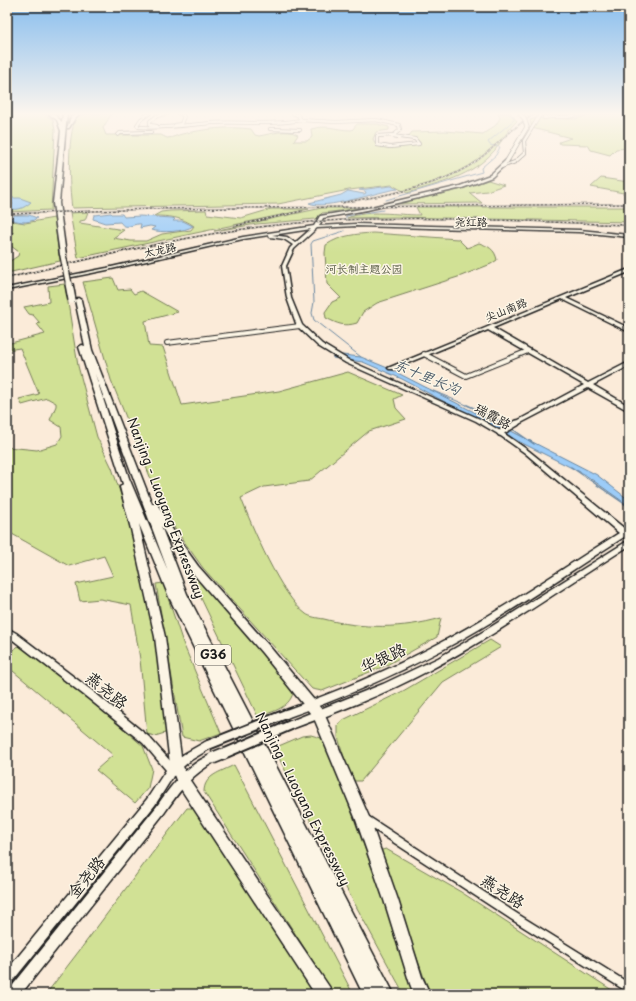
<svg xmlns="http://www.w3.org/2000/svg" width="636" height="1001" font-family="'Playpen Sans','LXGW WenKai TC',sans-serif">
<style>
.green{fill:#d1e195;stroke:#767e58}
.water{fill:#9cccf8;stroke:#6986a0}
.lines{fill:none;stroke-linecap:round;stroke-linejoin:round}
.stream-far1{stroke:#6986a0;stroke-width:1}
.stream{stroke:#6986a0;stroke-width:1.5}
.street-far3-casing{stroke:#1c1c1c;stroke-width:4}
.street-far2-casing{stroke:#1c1c1c;stroke-width:6}
.street-far1-casing{stroke:#1c1c1c;stroke-width:8}
.street-casing{stroke:#1c1c1c;stroke-width:11}
.secondary-casing{stroke:#1c1c1c;stroke-width:3}
.highway-casing{stroke:#1c1c1c;stroke-width:3}
.street-far3{stroke:#fcf5e5;stroke-width:2.5}
.street-far2{stroke:#fcf5e5;stroke-width:4}
.street-far1{stroke:#fcf5e5;stroke-width:5}
.street{stroke:#fcf5e5;stroke-width:8}
.secondary{fill:#fcf5e5;fill-rule:evenodd}
.highway{fill:#fcf5e5;fill-rule:evenodd}
.rail-casing{stroke:#1c1c1c;stroke-width:1.5}
.rail{stroke:#fcf5e5;stroke-width:1;stroke-dasharray:2;stroke-linecap:butt}
.secondary-bridge-far2-casing{stroke:#1c1c1c;stroke-width:5;stroke-linecap:butt}
.secondary-bridge-far1-casing{stroke:#1c1c1c;stroke-width:12;stroke-linecap:butt}
.secondary-bridge-casing{stroke:#1c1c1c;stroke-width:14;stroke-linecap:butt}
.highway-bridge-far1-casing{stroke:#1c1c1c;stroke-width:8;stroke-linecap:butt}
.highway-bridge-casing{stroke:#1c1c1c;stroke-width:10;stroke-linecap:butt}
.secondary-bridge-far2{stroke:#fcf5e5;stroke-width:3.5}
.secondary-bridge-far1{stroke:#fcf5e5;stroke-width:8}
.secondary-bridge{stroke:#fcf5e5;stroke-width:11}
.highway-bridge-far1{stroke:#fcf5e5;stroke-width:5.5}
.highway-bridge{stroke:#fcf5e5;stroke-width:7}
.labels{text-anchor:middle;stroke-width:3;stroke-linejoin:round;paint-order:stroke}
.far-street-label{font-size:11px;fill:#1c1c1c;stroke:#fcf5e5}
.far-park-label{font-size:11px;fill:#525740;stroke:#fcf5e5}
.shield{fill:#fcf5e5;stroke:#5f5d58;stroke-width:1}
.shield-label{font-size:12px;font-weight:bold;fill:#1c1c1c}
.street-label{font-size:13px;fill:#1c1c1c;stroke:#fcf5e5}
.water-label{font-size:14px;font-style:italic;fill:#495a69;stroke:#fcf5e5}
.near-street-label{font-size:16px;fill:#1c1c1c;stroke:#fcf5e5}
</style>
<rect width="100%" height="100%" fill="#fbebd9"/>
<filter id="ink" filterUnits="userSpaceOnUse"><feTurbulence type="fractalNoise" baseFrequency=".025" numOctaves="2"/><feDisplacementMap in="SourceGraphic" scale="8" xChannelSelector="R" yChannelSelector="G"/><feConvolveMatrix kernelMatrix="1 2 1 2 8 2 1 2 1" color-interpolation-filters="sRGB"/></filter>
<g filter="url(#ink)">
<g class="green">
<polygon points="7,113 43,113 53,120 55,130 51,210 7,212"/>
<path d="M112 113 103 128 106 135H161L167 138C173 138 177 135 182 134 205 129 228 126 251 129L255 135 259 136C271 134 287 128 298 135L294 141H307L312 137 311 129C330 124 334 130 352 130L357 124H377L389 127V130L376 132 373 139 376 145 386 147 418 145 420 142 408 137 412 132 445 131 483 134 496 125 500 118 498 113H510L517 121C508 129 503 140 495 150 471 177 441 183 407 193L392 185 349 190 278 204 72 208C69 189 66 127 79 114Z"/>
<polygon points="629,113 629,148 616,149 610,155 591,150 588,145 560,144 559,142 571,138 532,128 530,120 537,118 576,119 592,114"/>
<polygon points="601,178 629,182 629,194 591,187"/>
<polygon points="488,180 504,185 487,191 470,193 482,203 395,204 459,190"/>
<path d="M416 207H629V222L395 217 347 218C370 209 396 215 420 215Z"/>
<polygon points="322,208 364,208 322,213 316,219 257,224 214,231"/>
<path d="M271 209H309L78 258 70 213 88 212 85 220 80 221V223L124 230 113 238 131 241H146L162 234 191 230 194 226C182 217 168 216 154 216L161 212 170 211 206 210 207 214 241 218Z"/>
<polygon points="54,218 60,261 7,273 7,263 18,256 19,252 7,243 7,237 14,233 7,231 7,220 25,223"/>
<path d="M373 233 458 239 467 248 479 243C488 246 495 249 497 260L491 264 461 276 377 303 363 312 357 323C344 327 338 324 326 318L325 312 332 302 341 298 327 284 325 253 326 245C341 235 356 234 373 233Z"/>
<path d="M113 278 118 290 130 289 134 294 141 291 178 312 145 321 149 346 163 347 182 405 279 391 348 372 402 395 394 399 396 408 406 419 369 431 309 481 264 487 241 498C252 527 281 596 306 614 310 617 318 618 324 619 362 629 403 629 441 618L437 637 385 666 322 691 312 689 203 568 175 529 159 499 111 380 83 282Z"/>
<polygon points="65,284 78,366 97,437 112,468 135,537 160,653 167,727 165,733 155,736 147,734 140,659 131,605 100,599 80,601 76,584 113,576 104,556 69,566 12,534 7,529 7,447 37,450 57,444 62,436 61,427 50,420 56,406 56,403 47,398 22,405 19,399 39,394 20,348 7,350 7,344 45,334 37,324 40,323 33,315 29,314 24,307 49,302 48,286"/>
<path d="M195 569 294 689C291 708 274 711 258 717L188 571Z"/>
<polygon points="163,583 183,643 221,733 199,741 182,737 156,584"/>
<polygon points="490,640 501,647 443,682 361,781 351,781 338,737 338,726 343,720 403,691"/>
<polygon points="20,645 76,688 143,746 152,769 148,788 135,803 96,770 113,755 7,666 7,654"/>
<polygon points="311,735 321,738 326,742 418,994 404,994 321,842 274,748 302,736"/>
<path d="M234 765 353 994H334L204 792C204 775 221 772 234 765Z"/>
<path d="M187 808H193L201 811 318 994H46C94 933 139 869 187 808Z"/>
<polygon points="386,849 461,892 618,994 430,994 378,851"/>
</g>
<g class="water">
<path d="M391 186 398 189C379 191 324 211 309 203L341 195 348 191 364 194 366 193 365 191 359 190Z"/>
<path d="M7 198H20L31 202C23 209 17 211 7 208L13 204 7 202Z"/>
<path d="M111 213 112 214H122L124 217 140 216 172 218 175 219 173 221H183L193 226C185 232 161 233 151 230L155 227 150 226 140 228 141 224C133 223 126 231 120 222L105 223 93 219 94 215Z"/>
<path d="M15 215H29L37 218C27 225 17 221 9 219Z"/>
<polygon points="333,354 361,357 390,369 597,475 629,500 629,506 584,474 510,437 402,379 363,362 333,358"/>
</g>
<g class="lines">
<g class="stream-far1">
<polyline points="386,200 482,172 481,168 496,155 500,147 490,145 488,142 514,120 513,116 508,113"/>
<polyline points="346,218 346,216 383,210"/>
<polyline points="344,231 313,241 311,244 314,302 312,313 314,320 361,357"/>
<polyline points="424,387 469,406"/>
</g>
<g class="stream">
<polyline points="467,405 490,415 508,426"/>
<polyline points="511,428 534,444"/>
<polyline points="571,467 629,507"/>
</g>
<defs>
<g id="street-far3">
<path d="M150 113 141 119 137 125 139 127C165 129 187 125 212 123 242 121 271 126 301 120L298 115 292 113"/>
<polyline points="544,117 550,117 544,118"/>
<polyline points="550,117 567,117 587,113"/>
<polyline points="301,120 336,122 376,120 399,125 400,130 394,135 377,136 377,145 390,147 419,144 415,139 392,136"/>
<polyline points="175,125 181,124 184,116 179,113"/>
<polyline points="157,126 150,125 150,121 157,116 168,113"/>
<polyline points="270,129 300,130"/>
<polyline points="118,135 120,133 151,132"/>
<polyline points="501,167 515,162 525,153 524,141 540,115"/>
</g>
<g id="street-far2">
<polyline points="167,343 300,326"/>
<polyline points="424,354 466,376 528,351"/>
</g>
<polyline id="street-far1" points="500,433 517,423"/>
<polyline id="street" points="365,819 515,917 629,988"/>
<g id="secondary">
<path d="M506 160 509 161 492 177 462 188 367 210 323 218 319 226 356 224 580 230 629 235V237L580 232 356 226 317 228 294 249 286 266 291 298 302 325 322 344 350 361 480 419 502 432 529 451 625 529 629 528V540L624 537C564 575 506 616 444 649 393 676 340 699 286 718L283 717 281 714 283 711C336 692 388 671 438 644 501 611 559 571 619 533L525 453 498 434 476 421 346 363 318 346 297 326 287 298 282 266 290 248 293 245 284 239 270 237 269 235 243 239 107 270 7 290V288L107 268 243 237 314 226 320 216 367 208 460 186 490 175ZM311 229 295 243 287 237 272 235Z"/>
<polygon points="629,269 629,272 566,298 629,328 629,332 562,299 493,328 588,383 629,362 629,366 593,385 629,406 629,411 588,388 519,424 515,424 514,423 515,422 584,385 488,330 393,369 389,369 388,368"/>
<path d="M629 540V546C562 588 498 634 428 671 385 694 340 711 294 728L291 729 288 728 286 725 288 722 383 684 438 658 486 630Z"/>
<polygon points="7,628 16,633 95,693 149,737 172,763 184,754 205,742 208,741 211,742 213,745 211,748 191,760 178,771 179,772 177,775 173,776 172,778 155,805 11,983 7,985 7,970 147,799 166,770 143,743 89,699 13,640 7,643"/>
<path d="M213 754 216 755 218 758 216 761C191 775 181 789 165 812L21 994H7L9 990 157 806C172 784 188 763 213 754Z"/>
</g>
<g id="highway">
<polygon points="48,113 54,114 62,122 63,113 67,113 59,203 66,255 63,257 60,255 53,203 61,131 57,120"/>
<polygon points="76,113 80,113 75,118 69,128 67,128 71,117"/>
<path d="M78 298 81 300 92 350 152 504H157L177 537 198 566 270 647 323 711 369 817 398 900 422 977 430 994H414L410 984 384 900 355 817 314 718 262 653 190 570 170 541 161 526 187 594 394 994H363L169 597 139 524 165 637 182 764 187 776 330 988 332 994H315L177 783 170 764 155 637 131 529 120 487 123 484 79 347 82 345 85 346 75 300ZM95 374 168 571 129 478Z"/>
</g>
</defs>
<use href="#street-far3" class="street-far3-casing"/>
<use href="#street-far2" class="street-far2-casing"/>
<use href="#street-far1" class="street-far1-casing"/>
<use href="#street" class="street-casing"/>
<use href="#secondary" class="secondary-casing"/>
<use href="#highway" class="highway-casing"/>
<use href="#street-far3" class="street-far3"/>
<use href="#street-far2" class="street-far2"/>
<use href="#street-far1" class="street-far1"/>
<use href="#street" class="street"/>
<use href="#secondary" class="secondary"/>
<use href="#highway" class="highway"/>
<defs>
<g id="rail">
<path d="M341 203C384 195 431 189 469 166 494 151 510 127 536 113"/>
<polyline points="7,214 152,209 629,204"/>
<polyline points="235,226 302,211"/>
<path d="M7 278C103 256 200 231 298 223 408 214 519 221 629 225"/>
</g>
</defs>
<use href="#rail" class="rail-casing"/>
<use href="#rail" class="rail"/>
<defs>
<polyline id="secondary-bridge-far2" points="507,161 527,127 524,118 519,113"/>
<g id="secondary-bridge-far1">
<polyline points="208,745 286,714"/>
<polyline points="221,755 291,725"/>
</g>
<polyline id="secondary-bridge" points="213,758 223,754"/>
<polyline id="highway-bridge-far1" points="63,255 69,285"/>
<polyline id="highway-bridge" points="69,284 72,300"/>
</defs>
<use href="#secondary-bridge-far2" class="secondary-bridge-far2-casing"/>
<use href="#secondary-bridge-far1" class="secondary-bridge-far1-casing"/>
<use href="#secondary-bridge" class="secondary-bridge-casing"/>
<use href="#highway-bridge-far1" class="highway-bridge-far1-casing"/>
<use href="#highway-bridge" class="highway-bridge-casing"/>
<use href="#secondary-bridge-far2" class="secondary-bridge-far2"/>
<use href="#secondary-bridge-far1" class="secondary-bridge-far1"/>
<use href="#secondary-bridge" class="secondary-bridge"/>
<use href="#highway-bridge-far1" class="highway-bridge-far1"/>
<use href="#highway-bridge" class="highway-bridge"/>
</g>
</g>
<linearGradient id="sky" x2="0" y2="1"><stop stop-color="#89beee"/><stop offset="0.45" stop-color="#fdf6ee"/><stop offset="1" stop-color="#fdf6ee" stop-opacity="0"/></linearGradient>
<rect width="636" height="253" fill="url(#sky)"/>
<g class="labels">
<g class="far-street-label">
<text transform="translate(471 222) rotate(1)" y="4">尧红路</text>
<text transform="translate(160 250) rotate(-13)" y="4">太龙路</text>
<text transform="translate(506 310) rotate(-22)" y="4">尖山南路</text>
</g>
<g class="far-park-label">
<text x="364" y="273">河长制主题公园</text>
</g>
<rect class="shield" x="195" y="645" width="36" height="20" rx="3"/>
<g class="shield-label">
<text x="213" y="659">G36</text>
</g>
<g class="street-label">
<text transform="translate(493 416) rotate(29)" y="5">瑞霞路</text>
<text transform="translate(166 508) rotate(69)" y="5">Nanjing - Luoyang Expressway</text>
<text transform="translate(303 799) rotate(63)" y="5">Nanjing - Luoyang Expressway</text>
</g>
<g class="water-label">
<text transform="translate(427 377) rotate(23)" y="5">东十里长沟</text>
</g>
<g class="near-street-label">
<text transform="translate(383 658) rotate(-25)" y="6">华银路</text>
<text transform="translate(107 690) rotate(39)" y="6">燕尧路</text>
<text transform="translate(86 877) rotate(-51)" y="6">金尧路</text>
<text transform="translate(503 891) rotate(33)" y="6">燕尧路</text>
</g>
</g>
<rect width="636" height="1001" fill="none" stroke="#fcf5e5" stroke-width="24"/>
<rect x="12" y="12" width="612" height="977" fill="none" stroke="#1c1c1c" stroke-width="1.5" filter="url(#ink)"/>
</svg>
